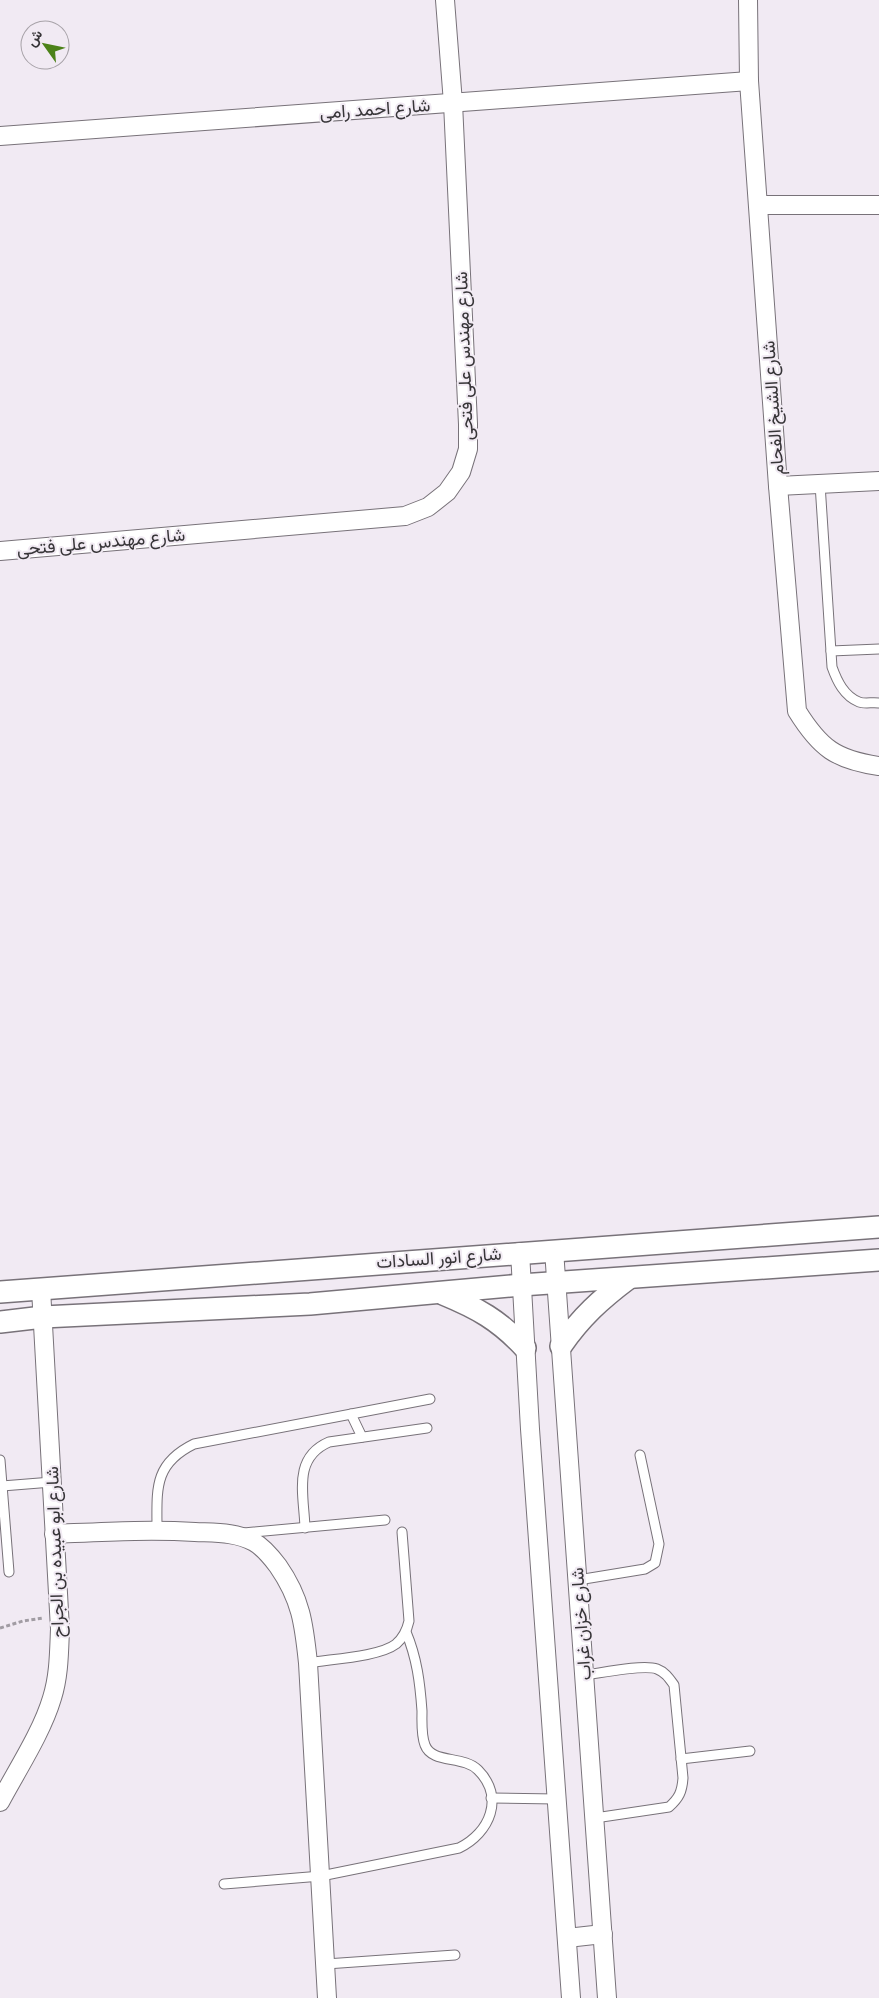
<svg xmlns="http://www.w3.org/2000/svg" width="879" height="1998" font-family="'Titillium Web',Vazirmatn,sans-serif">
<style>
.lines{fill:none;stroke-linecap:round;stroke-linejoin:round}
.service-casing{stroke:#787279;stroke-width:11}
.minor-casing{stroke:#787279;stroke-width:20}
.tertiary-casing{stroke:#787279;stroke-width:24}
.path{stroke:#a19ca3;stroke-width:3;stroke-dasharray:4 2.5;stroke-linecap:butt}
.service{stroke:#fff;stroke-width:9}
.minor{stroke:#fff;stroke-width:18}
.tertiary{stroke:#fff;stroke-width:21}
.labels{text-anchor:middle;stroke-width:4;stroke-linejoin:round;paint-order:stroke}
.street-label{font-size:18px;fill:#373538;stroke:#f1eaf3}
</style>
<rect width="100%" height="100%" fill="#f1eaf3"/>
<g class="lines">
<defs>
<g id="service">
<path d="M820 484 832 667C837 681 844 696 859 702 864 704 873 702 879 703"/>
<polyline points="831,651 879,649"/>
<polyline points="351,1414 362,1437"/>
<polyline points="0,1460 9,1572"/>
<polyline points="2,1486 52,1482"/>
<path d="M305 1528C304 1495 292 1458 329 1442L427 1428"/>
<path d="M157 1530C157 1490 153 1464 194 1444L430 1399"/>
<polyline points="244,1533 385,1520"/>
<polyline points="578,1580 645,1569 655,1563 659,1544 640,1455"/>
<path d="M308 1663C330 1659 379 1657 396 1644 403 1638 407 1630 409 1621L402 1532"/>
<path d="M585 1675C601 1673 643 1664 657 1669 665 1672 669 1678 674 1685L683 1778C682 1792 679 1798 669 1807L595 1818"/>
<polyline points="681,1759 750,1751"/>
<polyline points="491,1798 556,1799"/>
<path d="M224 1884 321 1876 459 1848C490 1833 505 1797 478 1770 463 1755 432 1764 425 1745 421 1735 422 1721 422 1711 420 1683 417 1658 406 1632"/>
<polyline points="326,1964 455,1955"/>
</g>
<g id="minor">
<path d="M748 0 749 81 778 486 797 711C820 748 836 760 879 766"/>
<polyline points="0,136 749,81"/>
<polyline points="759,205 879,205"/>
<polyline points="778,486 879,481"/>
<polyline points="0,551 405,516 428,507 447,492 461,472 468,449 468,424 453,103 445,0"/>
<polyline points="554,1250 607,1998"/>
<polyline points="520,1252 530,1429 571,1998"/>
<path d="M54 1534C101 1532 148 1529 195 1532 215 1533 236 1532 254 1542 263 1547 272 1558 278 1566 301 1599 304 1624 308 1663L327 1998"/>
<path d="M0 1802C17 1770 42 1732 52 1698 59 1676 59 1653 60 1629L41 1289"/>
<polyline points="567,1938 603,1934"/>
</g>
<g id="tertiary">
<polyline points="0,1292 879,1227"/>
<path d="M443 1294C477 1308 499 1320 525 1348"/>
<polyline points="0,1322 43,1317 310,1304 521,1285 879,1260"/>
<path d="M561 1346C581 1317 601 1299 629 1278"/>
</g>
</defs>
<use href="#service" class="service-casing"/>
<use href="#minor" class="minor-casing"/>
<use href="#tertiary" class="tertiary-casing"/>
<polyline class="path" points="0,1628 23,1621 43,1618"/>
<use href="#service" class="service"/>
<use href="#minor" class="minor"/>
<use href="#tertiary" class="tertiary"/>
</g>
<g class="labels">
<g class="street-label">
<text transform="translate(375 109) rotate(-4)" y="6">شارع احمد رامى</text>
<text transform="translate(464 356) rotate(-92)" y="6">شارع مهندس على فتحى</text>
<text transform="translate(773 408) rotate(-94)" y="6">شارع الشيخ الفحام</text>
<text transform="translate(101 542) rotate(-5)" y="6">شارع مهندس على فتحى</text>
<text transform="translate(439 1258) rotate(-4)" y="6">شارع انور السادات</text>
<text transform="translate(55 1552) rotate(-92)" y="6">شارع ابو عبيده بن الجراح</text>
<text transform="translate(581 1624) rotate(-94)" y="6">شارع خزان غراب</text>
</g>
</g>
<g transform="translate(45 45) rotate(303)"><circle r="24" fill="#f1eaf3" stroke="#a7a2a8"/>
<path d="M0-4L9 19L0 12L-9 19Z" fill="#4c8219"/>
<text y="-8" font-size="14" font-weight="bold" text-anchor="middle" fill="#373538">ش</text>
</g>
</svg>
